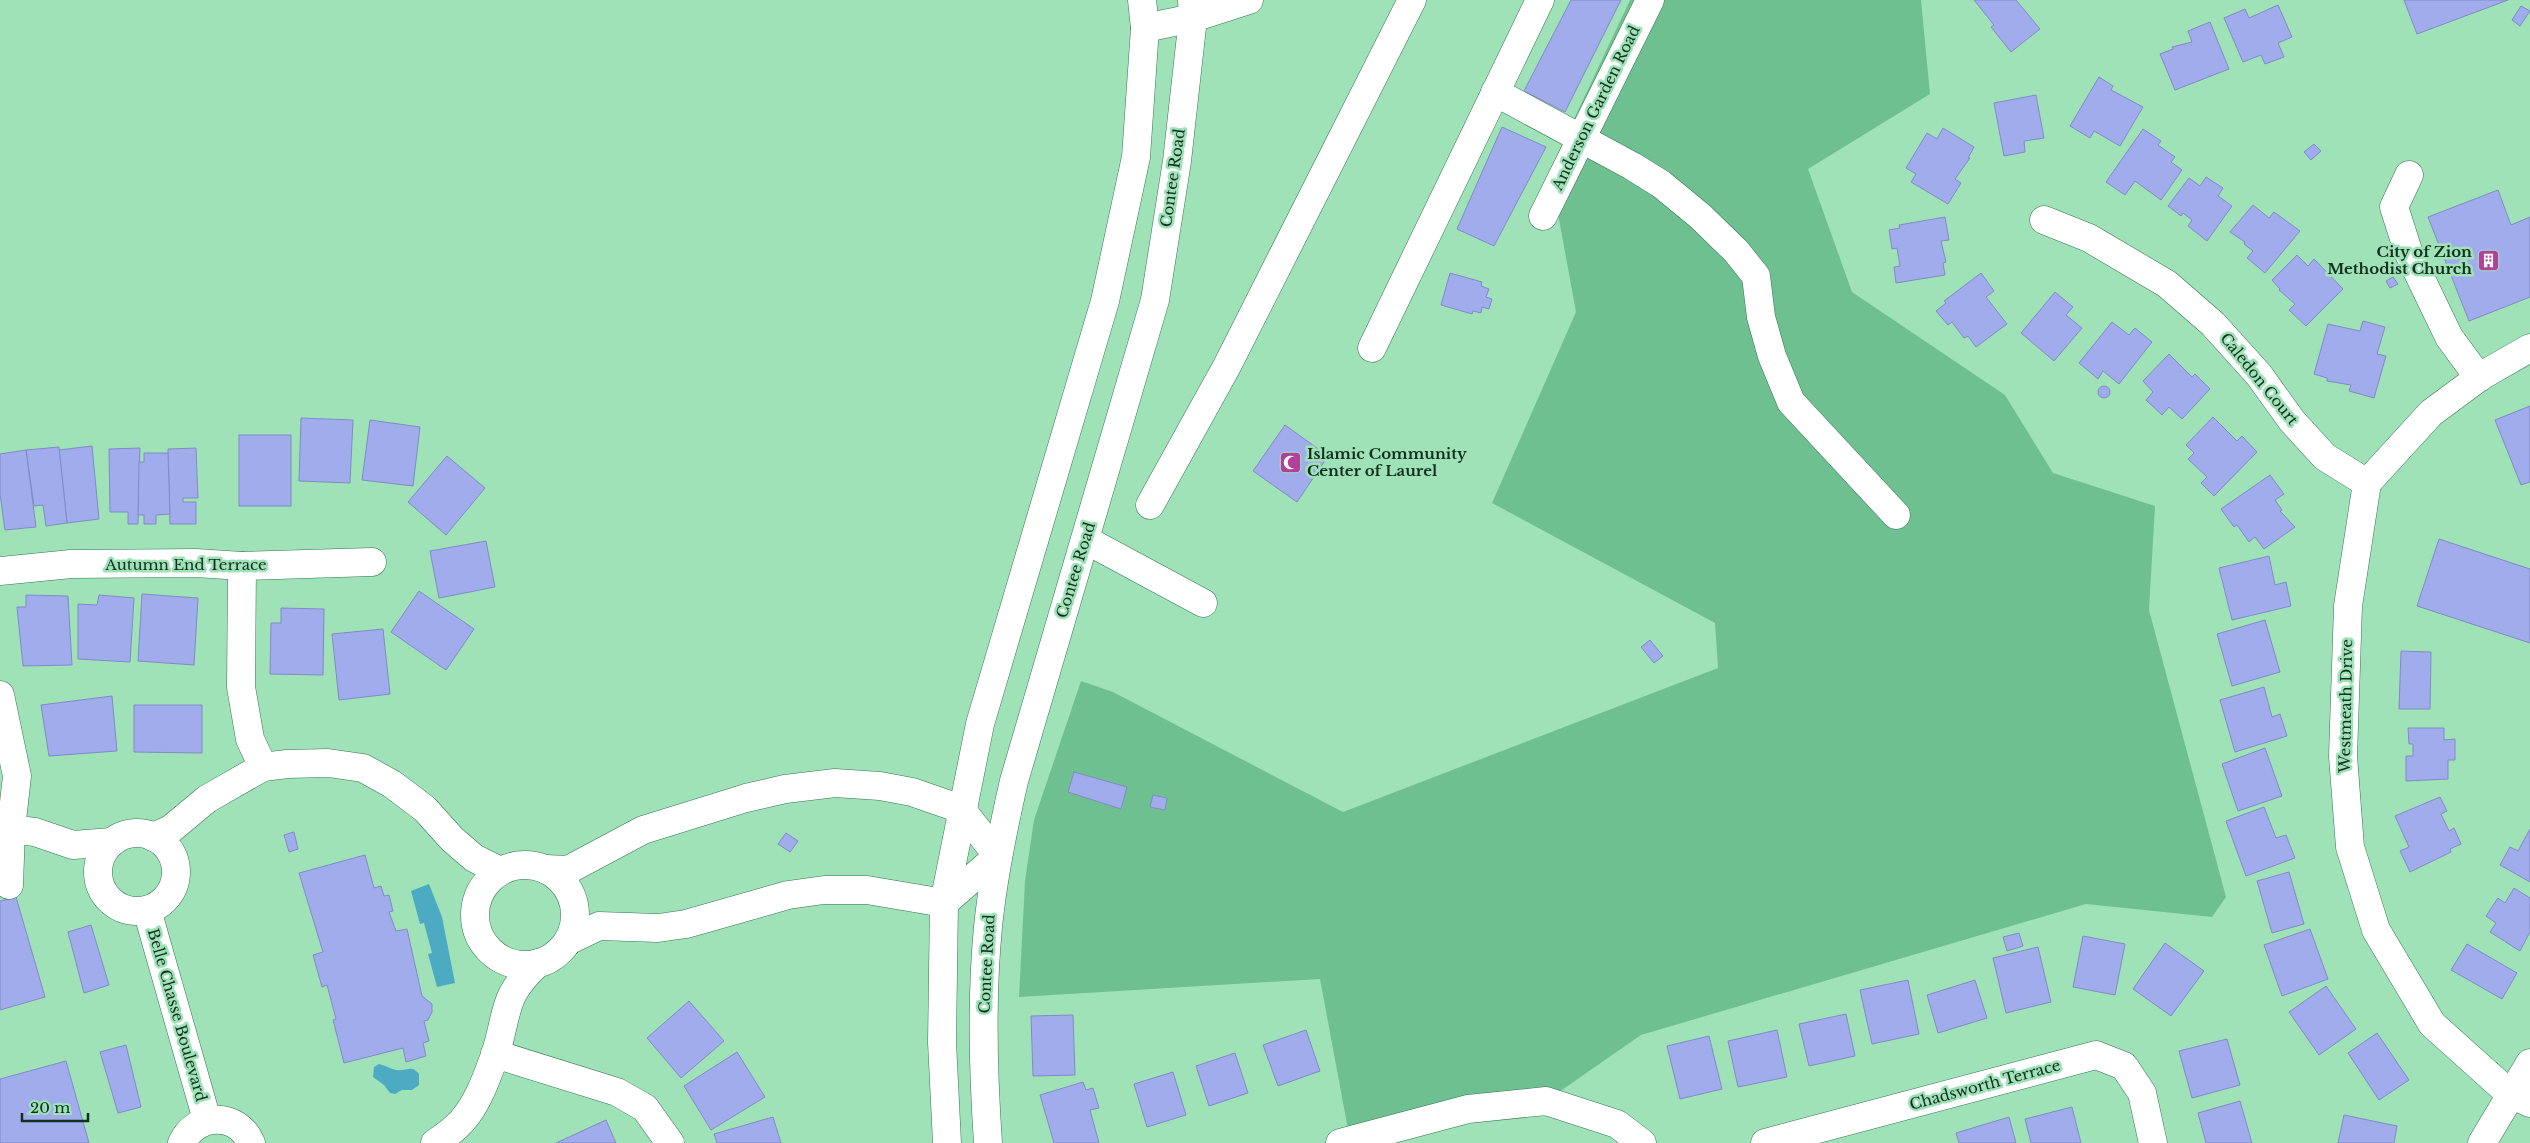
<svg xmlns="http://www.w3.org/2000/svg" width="2530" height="1143" font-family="'Libre Baskerville',serif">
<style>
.green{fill:#6fc090}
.water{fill:#4cabc3}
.building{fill:#a1aced;stroke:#818ac5}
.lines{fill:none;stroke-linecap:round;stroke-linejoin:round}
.minor-casing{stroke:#347551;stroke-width:29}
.minor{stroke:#fff;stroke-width:28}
.labels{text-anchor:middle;stroke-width:5;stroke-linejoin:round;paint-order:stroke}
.street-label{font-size:15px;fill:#122e1e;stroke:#9fe2b8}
.poi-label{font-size:15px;font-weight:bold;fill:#122e1e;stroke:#9fe2b8;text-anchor:end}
</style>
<rect width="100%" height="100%" fill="#9fe2b8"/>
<polygon class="green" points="1630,0 1921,0 1930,94 1808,169 1852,292 2005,395 2053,473 2155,506 2149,610 2226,897 2212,917 2086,904 1641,1035 1546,1101 1350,1140 1320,979 1019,997 1025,881 1034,820 1081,681 1113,692 1343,812 1718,668 1715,623 1492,503 1576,312 1550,170"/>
<g class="water">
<polygon points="429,884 442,917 455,983 437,987 428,954 432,953 424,923 420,924 411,891"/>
<path d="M379 1064C385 1065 390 1069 396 1070 406 1072 411 1064 419 1074V1085L412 1090H402L395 1094 390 1093 384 1085 373 1077 374 1067Z"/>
</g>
<g class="building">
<polygon points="1571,0 1621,0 1565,112 1524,91"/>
<polygon points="1974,0 2016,0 2040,29 2011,52 1991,27 1994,25"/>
<polygon points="2404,0 2508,0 2417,34"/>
<polygon points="2278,5 2292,37 2278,43 2284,57 2265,64 2261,55 2243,62 2224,18 2245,9 2249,18"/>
<polygon points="2521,6 2530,11 2520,26 2512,20"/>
<polygon points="2210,22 2229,69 2175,90 2160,54 2173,49 2172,47 2192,42 2188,31"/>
<polygon points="2099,77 2113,86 2111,90 2143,107 2120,146 2094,131 2090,138 2070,126"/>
<polygon points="2036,95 2044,138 2024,141 2025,152 2004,156 1994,103"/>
<polygon points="1502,127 1546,147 1494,246 1457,229"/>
<polygon points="1943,128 1974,147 1968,158 1970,158 1955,179 1961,183 1948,204 1911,182 1916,174 1906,168 1927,133 1937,139"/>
<polygon points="2143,129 2161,141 2158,145 2175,157 2171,162 2182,170 2161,200 2135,181 2125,195 2106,182"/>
<polygon points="2314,144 2321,151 2311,160 2304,152"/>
<polygon points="2206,177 2223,188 2218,196 2232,206 2207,241 2188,226 2192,220 2183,213 2181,216 2168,206 2189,178 2200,186"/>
<polygon points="2498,190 2511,225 2530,217 2530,297 2469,321 2428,217"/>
<polygon points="2253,205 2269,218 2274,212 2300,231 2265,273 2247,258 2253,251 2244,244 2245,242 2230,232"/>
<polygon points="1945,217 1949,240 1941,241 1946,262 1943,263 1945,275 1896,283 1894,267 1900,266 1897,248 1892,249 1889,230 1900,228 1899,225"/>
<polygon points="2297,255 2308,266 2314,259 2343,289 2306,326 2289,310 2295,304 2279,290 2280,289 2272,280"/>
<polygon points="1450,273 1482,282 1481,286 1489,289 1486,297 1492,299 1489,309 1482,307 1481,313 1473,311 1472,314 1441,305"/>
<polygon points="1981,273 1994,291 1986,297 2007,324 1976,347 1968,336 1964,338 1952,322 1948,325 1936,311 1946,303 1944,301"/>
<polygon points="2393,277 2398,284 2390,288 2386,281"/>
<polygon points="2055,292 2073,307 2066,315 2082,328 2054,361 2021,333"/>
<polygon points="2363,321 2385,327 2377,354 2386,356 2374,398 2349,391 2351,385 2327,381 2327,378 2314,374 2328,324 2360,331"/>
<polygon points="2112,322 2129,335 2135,328 2152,342 2119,384 2103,371 2098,379 2079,363"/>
<polygon points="2169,354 2192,377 2195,374 2210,389 2182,419 2169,407 2162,415 2146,400 2153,392 2143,381"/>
<circle cx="2104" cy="392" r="6"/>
<polygon points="2530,406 2530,482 2521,485 2495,420"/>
<polygon points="2213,417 2237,441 2242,436 2257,452 2214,496 2201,483 2207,477 2188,459 2194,453 2186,445"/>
<polygon points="301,418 353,420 350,483 299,481"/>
<polygon points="370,420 420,427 413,486 362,480"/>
<polygon points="1285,425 1328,456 1297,502 1253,471"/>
<rect x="239" y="435" width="52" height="71"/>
<polygon points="92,446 99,519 67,523 59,450"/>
<polygon points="59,447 67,523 46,526 43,505 34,506 26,450"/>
<polygon points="140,448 138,524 128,524 128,512 110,512 109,449"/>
<polygon points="196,448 198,498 183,498 183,502 196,502 196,524 170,524 168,449"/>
<polygon points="26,450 36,527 5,530 0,494 0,454"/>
<polygon points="144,453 168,453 170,514 156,515 156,524 144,524 144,515 138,515 139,462 144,462"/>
<polygon points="447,456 485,488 446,535 408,502"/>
<polygon points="2270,475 2284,494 2275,500 2282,510 2280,511 2295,527 2264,549 2255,537 2249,542 2237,525 2234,527 2221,509"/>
<polygon points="2439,539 2530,569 2530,643 2417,606"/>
<polygon points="486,541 495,587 439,598 430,551"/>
<polygon points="2269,556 2275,585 2286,582 2291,606 2232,620 2219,568"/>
<polygon points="419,591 474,629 446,670 391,632"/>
<polygon points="142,594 198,598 194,665 138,661"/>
<polygon points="26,595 68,596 72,665 23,666 17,607 26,607"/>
<polygon points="99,595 134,598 130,662 78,659 78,604 97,605"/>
<polygon points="281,608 324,609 323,675 270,674 271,623 281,623"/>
<polygon points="2265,620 2280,672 2232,686 2217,634"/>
<polygon points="383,629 390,694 339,700 332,634"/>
<polygon points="1650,640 1663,656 1654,663 1641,647"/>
<polygon points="2401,651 2431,652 2430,709 2399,709"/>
<polygon points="2264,687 2272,717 2280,714 2287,736 2235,752 2220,700"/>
<polygon points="112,696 117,751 49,756 41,705"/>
<polygon points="134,705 202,705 202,753 134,752"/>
<polygon points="2408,728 2444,728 2444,740 2455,739 2455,760 2448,760 2448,779 2406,781 2406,756 2413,756 2413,744 2409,744"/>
<polygon points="2265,748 2282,796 2238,811 2222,764"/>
<polygon points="1074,772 1127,787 1121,809 1068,792"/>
<polygon points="1153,795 1167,798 1165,810 1150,807"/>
<polygon points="2440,797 2447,811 2441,814 2449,831 2454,828 2461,844 2450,849 2451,852 2410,872 2400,851 2409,847 2395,816"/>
<polygon points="2264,807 2276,838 2286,835 2295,858 2246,876 2226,821"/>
<polygon points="2530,829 2530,882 2500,865 2510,847 2518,851"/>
<polygon points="294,832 298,849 289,852 284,835"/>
<polygon points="786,833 798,841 790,852 778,844"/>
<polygon points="365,855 374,888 381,886 384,896 389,895 393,911 389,912 396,931 407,929 422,996 432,1004 432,1012 428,1020 424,1021 429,1041 423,1043 426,1056 406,1062 403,1048 344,1063 333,1020 336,1019 327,985 322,987 313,955 323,952 299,873"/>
<polygon points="2289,872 2304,924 2272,933 2257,881"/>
<polygon points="2514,888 2530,898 2530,932 2520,951 2490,932 2496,923 2486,916 2498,898 2505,903"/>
<polygon points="16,897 45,997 0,1010 0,901"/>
<polygon points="91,925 109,985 84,993 68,932"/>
<polygon points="2310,929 2328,979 2282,996 2264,945"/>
<polygon points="2019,933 2023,946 2007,951 2003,937"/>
<polygon points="2083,936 2125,944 2115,995 2073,987"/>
<polygon points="2165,943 2204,971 2171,1016 2133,989"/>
<polygon points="2467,944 2517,973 2502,999 2451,970"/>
<polygon points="2038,947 2051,1002 2006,1013 1993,958"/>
<polygon points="1908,980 1919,1034 1872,1044 1860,990"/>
<polygon points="1975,980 1987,1018 1938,1033 1927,995"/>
<polygon points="2326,986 2356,1029 2319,1055 2289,1012"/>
<polygon points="689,1001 724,1041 681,1078 647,1038"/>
<polygon points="1846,1014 1855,1056 1809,1066 1799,1024"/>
<polygon points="1073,1015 1075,1075 1033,1076 1031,1016"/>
<polygon points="1306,1030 1320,1071 1278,1086 1263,1045"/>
<polygon points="1777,1030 1787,1077 1738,1087 1728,1041"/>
<polygon points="2377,1033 2409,1080 2379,1100 2348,1053"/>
<polygon points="1709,1036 1722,1089 1680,1099 1667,1046"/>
<polygon points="2227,1039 2240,1085 2192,1098 2179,1051"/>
<polygon points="126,1045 141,1107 118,1113 100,1052"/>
<polygon points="737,1052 765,1097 711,1130 684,1086"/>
<polygon points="1235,1053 1248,1093 1209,1106 1196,1066"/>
<polygon points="66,1061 89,1143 0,1143 0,1079"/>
<polygon points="1173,1072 1186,1115 1147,1127 1134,1084"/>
<polygon points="1083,1082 1086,1090 1093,1088 1099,1108 1090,1110 1099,1143 1054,1143 1040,1095"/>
<polygon points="2240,1101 2252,1143 2206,1143 2198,1113"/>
<polygon points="2072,1107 2081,1143 2031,1143 2025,1119"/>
<polygon points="2344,1115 2397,1126 2394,1143 2338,1143"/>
<polygon points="773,1117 781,1143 717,1143 714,1134"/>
<polygon points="2009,1117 2016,1143 1959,1143 1956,1133"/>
<polygon points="606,1120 616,1143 556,1143"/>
</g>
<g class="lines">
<defs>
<g id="minor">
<polyline points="1145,28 1193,18 1249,0"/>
<polyline points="1495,92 1632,166 1661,184 1700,216 1736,251 1756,276 1761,317 1772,356 1791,402 1896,515"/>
<polyline points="2409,175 2394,207 2409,254 2449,337 2479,378"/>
<polyline points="1543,216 1650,0"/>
<polyline points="2044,220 2089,238 2167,284 2213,324 2259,375 2292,421 2325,457 2367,483"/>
<polyline points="1372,348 1540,0"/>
<polyline points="2367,483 2348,606 2343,756 2350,847 2376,930 2432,1024 2510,1094 2530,1103"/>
<polyline points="2367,483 2431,413 2481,376 2530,348"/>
<polyline points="1150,505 1227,366 1412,0"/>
<polyline points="1086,540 1203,603"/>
<polyline points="242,566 241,687 250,739 263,767"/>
<polyline points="0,571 71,564 196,563 242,566 372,562"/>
<polyline points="0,695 17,776 11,829 9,885"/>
<polyline points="0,828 35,832 73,845 112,842"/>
<circle cx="137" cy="872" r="39"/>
<polyline points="153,837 171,829 207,799 263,767 287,764 328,763 363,768 392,784 425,809 452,839 474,858 500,871"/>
<circle cx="525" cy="915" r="50"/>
<polyline points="545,869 568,870 643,830 746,798 785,789 835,783 880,786 912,792 961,809 998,856"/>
<polyline points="147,910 207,1120"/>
<polyline points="568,941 599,926 658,928 686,924 788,895 824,890 867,890 944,903 998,856"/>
<polyline points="495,1054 617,1092 645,1108 670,1143"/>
<path d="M182 1143C196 1113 237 1111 251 1143"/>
<path d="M435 1143C444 1137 455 1129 462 1121 478 1103 487 1077 495 1055 509 1012 501 997 538 963"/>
<polyline points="947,1143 942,1042 944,903 980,724 1105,301 1136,157 1145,28 1142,0"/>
<path d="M988 1143C983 1071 981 999 988 927 993 877 1003 829 1014 781L1155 300 1177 161 1193 18 1192 0"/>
<polyline points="1340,1143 1468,1109 1546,1101 1617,1124 1642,1143"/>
<polyline points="1765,1143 2096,1055 2124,1066 2142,1093 2153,1143"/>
<polyline points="2482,1143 2530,1063"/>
</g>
</defs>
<use href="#minor" class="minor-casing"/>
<use href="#minor" class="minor"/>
</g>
<defs>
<symbol id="building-square" viewBox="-11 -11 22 22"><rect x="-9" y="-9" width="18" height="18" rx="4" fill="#b2419c" stroke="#9fe2b8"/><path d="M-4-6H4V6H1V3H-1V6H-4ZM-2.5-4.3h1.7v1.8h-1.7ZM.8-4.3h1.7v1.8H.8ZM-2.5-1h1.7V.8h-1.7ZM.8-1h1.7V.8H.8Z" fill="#fff"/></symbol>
<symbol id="mosque-square" viewBox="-11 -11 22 22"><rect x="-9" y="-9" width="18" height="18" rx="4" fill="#b2419c" stroke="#9fe2b8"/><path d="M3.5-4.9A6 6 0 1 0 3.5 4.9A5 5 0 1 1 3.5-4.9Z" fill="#fff"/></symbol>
</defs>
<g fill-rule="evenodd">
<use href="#building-square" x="2476" y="248" width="25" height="25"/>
<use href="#mosque-square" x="1278" y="450" width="25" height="25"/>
</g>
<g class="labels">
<g class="street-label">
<text transform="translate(1596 108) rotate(-64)" y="5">Anderson Garden Road</text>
<text transform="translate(1173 178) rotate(-82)" y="5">Contee Road</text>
<text transform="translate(2259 379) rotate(51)" y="5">Caledon Court</text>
<text x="186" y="570">Autumn End Terrace</text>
<text transform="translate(1076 570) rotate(-73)" y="5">Contee Road</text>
<text transform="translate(2346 706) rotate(-89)" y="5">Westmeath Drive</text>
<text transform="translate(987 964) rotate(-87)" y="5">Contee Road</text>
<text transform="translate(177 1015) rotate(74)" y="5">Belle Chasse Boulevard</text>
<text transform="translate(1985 1085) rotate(-15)" y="5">Chadsworth Terrace</text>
</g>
<g class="poi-label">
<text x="2472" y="257">City of Zion<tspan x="2472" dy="17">Methodist Church</tspan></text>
<text x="1307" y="459" text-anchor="start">Islamic Community<tspan x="1307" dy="17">Center of Laurel</tspan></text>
</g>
</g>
<path d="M22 1113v8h66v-8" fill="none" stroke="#122e1e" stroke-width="2.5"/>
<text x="30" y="1113" font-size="15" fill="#122e1e" stroke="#9fe2b8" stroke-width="4" paint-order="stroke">20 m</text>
</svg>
